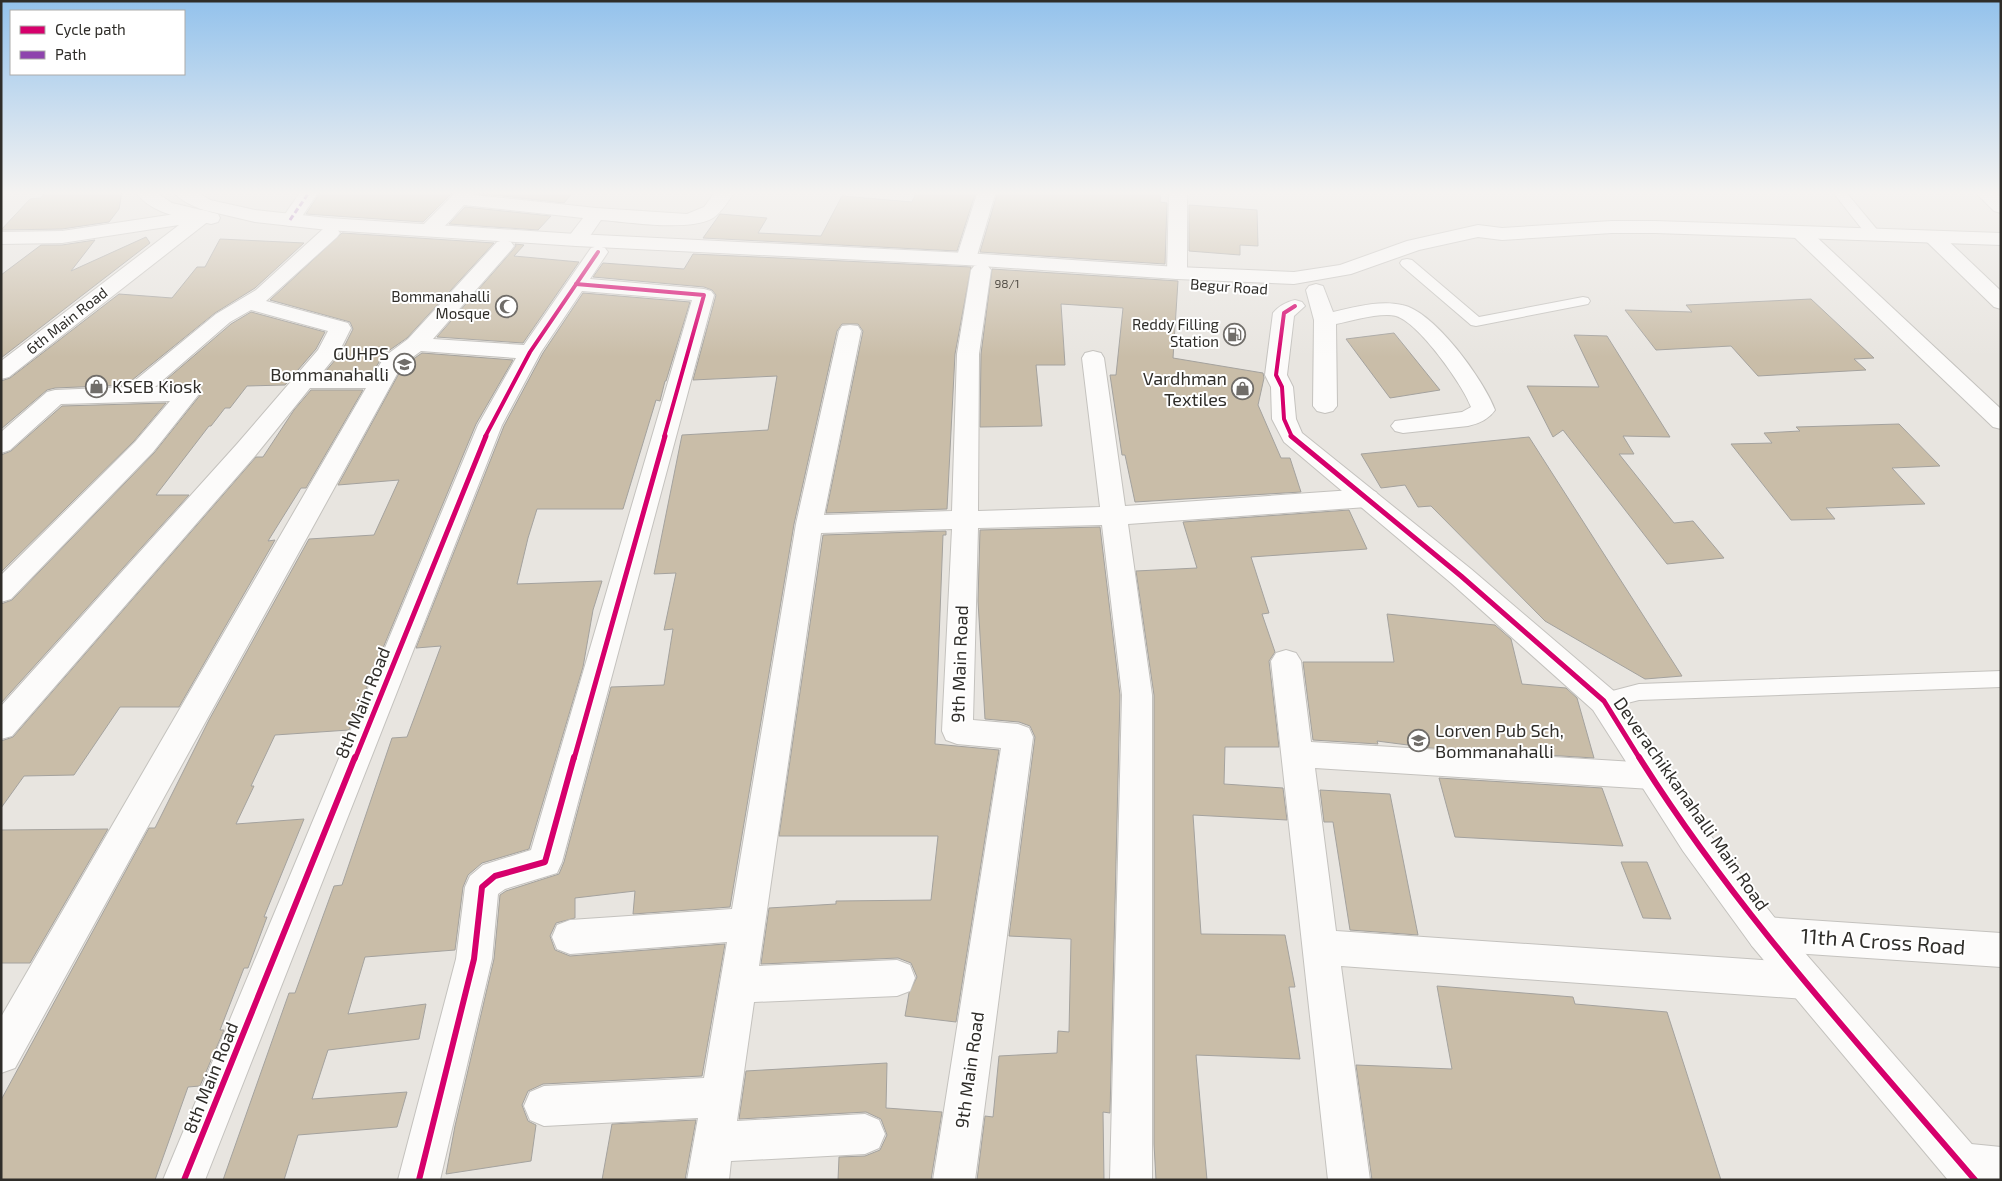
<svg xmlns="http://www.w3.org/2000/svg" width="2002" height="1181" font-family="'Exo 2',sans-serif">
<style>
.building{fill:#c9bda8;stroke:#a4a29e}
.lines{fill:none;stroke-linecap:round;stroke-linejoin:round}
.lane-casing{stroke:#c4c2be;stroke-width:2}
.street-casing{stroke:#c4c2be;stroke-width:2}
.secondary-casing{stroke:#c4c2be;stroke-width:2}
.lane{fill:#fcfbfa;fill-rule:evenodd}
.street{fill:#fcfbfa;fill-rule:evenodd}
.secondary{fill:#fcfbfa;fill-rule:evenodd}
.quiet{stroke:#8e44ad;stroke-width:3;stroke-dasharray:5.5 3;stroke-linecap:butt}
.cycleway-far2-casing{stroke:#fff;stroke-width:6}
.cycleway-far1-casing{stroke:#fff;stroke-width:8}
.cycleway-casing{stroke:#fff;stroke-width:9}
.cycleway-far2{stroke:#d6006c;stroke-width:4}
.cycleway-far1{stroke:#d6006c;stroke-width:5}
.cycleway{stroke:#d6006c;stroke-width:6}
.labels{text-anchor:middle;stroke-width:4;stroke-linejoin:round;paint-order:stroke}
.far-number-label{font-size:12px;fill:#565149}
.far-street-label{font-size:15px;fill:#2f2d29;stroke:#fff}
.far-poi-label{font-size:15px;fill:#2f2d29;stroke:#fff;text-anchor:end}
.poi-label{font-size:18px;fill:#2f2d29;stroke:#fff;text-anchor:end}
.street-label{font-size:18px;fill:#2f2d29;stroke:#fff}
.near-street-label{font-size:21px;fill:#2f2d29;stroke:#fff}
</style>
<rect width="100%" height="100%" fill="#e8e5e0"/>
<g class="building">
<polygon points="46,191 122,191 119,209 109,222 62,229 1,230 30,199 41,198"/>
<polygon points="321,191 454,191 423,222 306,214"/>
<polygon points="479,191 574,191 564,203 477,193"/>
<polygon points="917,191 976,191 957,251 703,238 720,214 767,218 758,233 821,236 842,196 912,202"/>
<polygon points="998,191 1161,191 1160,202 1167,203 1165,264 980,252"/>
<polygon points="1189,205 1257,210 1258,246 1240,245 1240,255 1189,251"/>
<polygon points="465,207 551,216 538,230 449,224"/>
<polygon points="342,233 494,243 407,338 384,354 373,372 325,372 341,353 353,329 350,322 270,300"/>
<polygon points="146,237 150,243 1,358 1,275 41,245 62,245 95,240 71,271"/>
<polygon points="220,239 304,243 255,288 215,313 126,385 55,388 47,390 1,429 1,381 10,378 119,294 172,298 197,267 205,267"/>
<polygon points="515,244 524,245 514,256 579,262 523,343 437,337 512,251 516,246"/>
<polygon points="693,254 971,267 955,354 947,509 826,513 863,331 858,324 842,324 837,331 794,524 730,907 633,914 635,891 575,898 575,918 556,923 550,936 555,950 570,956 725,944 702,1076 543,1084 528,1091 522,1105 528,1121 536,1125 531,1161 446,1174 455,1126 494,959 500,895 506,891 559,874 564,862 611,687 664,685 673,629 664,630 676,573 654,574 682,435 768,430 777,376 693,380 716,295 712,290 704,287 593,277 603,263 684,269"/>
<polygon points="992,269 1178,281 1173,358 1263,373 1264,378 1258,405 1281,458 1290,458 1301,492 1135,502 1125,455 1122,455 1110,375 1116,375 1123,308 1061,304 1065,365 1036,365 1042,426 980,427 981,354"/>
<polygon points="583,293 690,302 666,381 665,381 660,401 656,400 623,509 537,509 528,538 517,584 602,581 593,610 583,667 529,849 482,863 468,875 463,887 455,950 365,957 348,1014 426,1004 419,1039 328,1050 312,1099 407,1092 397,1127 298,1135 284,1180 223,1180 289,993 295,993 334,886 342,885 392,738 407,737 441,646 416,648 504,426 543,353"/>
<polygon points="1811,299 1874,358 1854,359 1866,370 1758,376 1731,346 1656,350 1625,310 1692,312 1686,305"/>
<polygon points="251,312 325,332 316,349 285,385 247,386 230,408 225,408 211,426 209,426 156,495 189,495 1,703 1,604 12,600 154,453 201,394 196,387 188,385 160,385 231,324"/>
<polygon points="1394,333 1440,390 1390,398 1346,339"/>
<polygon points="1574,335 1607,336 1670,437 1623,436 1634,454 1619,454 1674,523 1693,521 1724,558 1667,564 1563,430 1553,437 1527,386 1599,387"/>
<polygon points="422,353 513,360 476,424 349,730 275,735 251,786 254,786 236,824 304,819 264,917 267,917 248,968 244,968 220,1030 224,1030 200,1086 188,1087 155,1180 1,1180 1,1100 149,828 155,828 209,720 309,539 374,535 399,480 338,485 403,366"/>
<polygon points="311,390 363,390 306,488 301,488 268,541 275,540 179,707 120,707 74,775 24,776 1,808 1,741 13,737 256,457 263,457 294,410"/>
<polygon points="166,403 134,441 1,572 1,455 11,451 62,406"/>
<polygon points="1899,424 1940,466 1892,468 1925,504 1826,508 1835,519 1791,520 1731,444 1772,443 1764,433 1800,431 1796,427"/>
<polygon points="1529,437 1682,676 1645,679 1545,621 1431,506 1418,507 1405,485 1381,488 1361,454"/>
<polygon points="1349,510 1367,549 1251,557 1269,613 1262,614 1275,652 1269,661 1279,747 1225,747 1224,784 1283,788 1287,820 1193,815 1201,934 1285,935 1295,987 1289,987 1300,1059 1196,1055 1207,1180 1156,1180 1154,1144 1154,695 1136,571 1197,568 1183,522"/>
<polygon points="1100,527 1120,695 1110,1113 1103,1112 1104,1180 977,1180 985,1116 993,1117 999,1056 1057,1053 1058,1031 1069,1032 1071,939 1009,936 1035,737 1030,726 1019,722 985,719 978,601 980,530"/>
<polygon points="946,531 946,535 943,535 935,744 999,750 956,1022 905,1016 909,993 917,977 911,963 898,958 761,964 769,908 836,904 836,901 931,900 938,836 779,836 823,535"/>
<polygon points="1387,614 1495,625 1511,639 1522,684 1566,688 1577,698 1594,758 1431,748 1377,741 1378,744 1313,740 1303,662 1394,662"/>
<polygon points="1439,778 1602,788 1623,846 1455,837"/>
<polygon points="1320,790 1390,794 1418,935 1350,930 1333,822 1324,822"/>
<polygon points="108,829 30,963 1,963 1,830"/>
<polygon points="1621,862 1647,862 1671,919 1643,918"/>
<polygon points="1437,986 1573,997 1575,1004 1667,1012 1721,1180 1372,1180 1356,1065 1452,1069"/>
<polygon points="887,1063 886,1108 942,1112 931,1180 838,1180 839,1157 865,1156 880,1150 887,1135 881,1119 866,1112 739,1119 746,1071"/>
<polygon points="696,1120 685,1180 602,1180 612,1124"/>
</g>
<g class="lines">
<defs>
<g id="lane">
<polygon points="1832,191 1845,191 1879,232 1881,235 1879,238 1869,238"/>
<polygon points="1407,259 1412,260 1479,317 1583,297 1588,298 1590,301 1588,304 1583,305 1476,326 1471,325 1402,266 1400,263 1402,260"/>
<polygon points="2001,671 2001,687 1639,700 1604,709 1597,707 1594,701 1597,695 1639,684"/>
</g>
<g id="street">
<polygon points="301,191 319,191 297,224 290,226 283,224 281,220"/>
<path d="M457 191H477L474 195 596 208 687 214 704 207 716 191H735C729 200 722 212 713 218 690 232 628 222 601 220 592 232 586 248 569 244L566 240 583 218 464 205C453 216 440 238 422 234L419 230 422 226Z"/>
<polygon points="978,191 996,191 976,259 973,263 966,265 959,263 956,259"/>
<polygon points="1169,191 1187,191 1187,273 1184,277 1177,279 1170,277 1167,273"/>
<polygon points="1974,191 1994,191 2001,197 2001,213 1994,211"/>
<polygon points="202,210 210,212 212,216 210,220 9,377 1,379 1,361 179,225 62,243 1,244 1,232 62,231"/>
<polygon points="330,227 337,229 340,233 337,237 266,301 348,323 351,328 339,352 321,374 374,374 385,356 408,339 497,242 504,240 511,242 514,246 511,250 433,339 524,345 591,248 598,246 605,248 608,252 590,279 704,289 711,291 714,295 562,862 557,873 505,889 498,894 492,959 440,1180 398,1180 456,959 465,887 470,876 483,865 531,850 692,300 582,291 541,352 502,425 205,1180 163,1180 478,425 516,358 421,351 402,365 15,1068 1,1073 1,1017 366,388 310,388 255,456 12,736 1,739 1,706 237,444 318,350 328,331 251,310 230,322 155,387 188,387 196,389 199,394 153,452 11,599 1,602 1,575 135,442 170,401 61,404 10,450 1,453 1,432 47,392 55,390 127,387 216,314 256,290 323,229"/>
<polygon points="1801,227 1808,229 2001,409 2001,429 1993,427 1794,237 1791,233 1794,229"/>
<polygon points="1933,231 1940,233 2001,291 2001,309 1994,307 1926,241 1923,237 1926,233"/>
<polygon points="981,264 988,266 991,270 979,354 978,511 1100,507 1082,358 1085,353 1093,351 1101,353 1104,358 1125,506 1367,489 1376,492 1380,498 1376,504 1367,507 1128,524 1152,695 1152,1180 1110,1180 1122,695 1102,525 978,528 973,720 1018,724 1029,728 1033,737 975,1180 933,1180 1001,748 957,744 946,740 942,731 952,529 821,533 759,966 897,960 910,965 915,978 910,991 897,996 754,1002 737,1121 865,1114 879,1120 885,1134 879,1148 865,1154 731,1161 729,1180 687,1180 698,1118 544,1126 530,1120 524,1106 530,1092 544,1086 704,1078 727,942 570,954 557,949 552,937 557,925 570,920 732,909 796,524 839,331 842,326 850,325 858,326 861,331 824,515 952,511 957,354 971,270 974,266"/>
<path d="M1316 284 1323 286 1333 312C1355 307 1380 300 1402 305 1434 311 1484 380 1495 410 1489 419 1478 424 1468 426L1403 433 1395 431 1391 426 1395 421 1462 412 1471 407C1463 385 1419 323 1396 316 1380 312 1352 321 1336 324L1337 406 1333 411 1325 413 1317 411 1313 406 1314 320 1306 290 1309 286Z"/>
<polygon points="1286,650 1296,653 1301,661 1311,742 1651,763 1662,766 1667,776 1662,786 1651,789 1315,768 1336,931 1805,963 1818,968 1823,981 1818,994 1805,999 1341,966 1370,1180 1328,1180 1271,661 1276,653"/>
<polygon points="1765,917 2001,933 2001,967 1765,951 1752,946 1747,934 1752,922"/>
<polygon points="1961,1143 2001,1147 2001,1180 1952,1180 1947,1177 1941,1163 1947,1149"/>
</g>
<g id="secondary">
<path d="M135 191H154L172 203 218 214 220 218 218 222 211 224C184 217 152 216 135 191Z"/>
<path d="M173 191H196L210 200 255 210 328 218 576 234 966 253 1177 267 1294 272 1340 265 1407 241 1478 225 1502 228 1612 221H1655L2001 233V245L1655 233H1612L1502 240 1478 237 1419 250 1351 274 1294 284 1177 279 966 265 576 246 328 230 255 222 204 210C194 207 179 200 173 191Z"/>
<path d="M1295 300 1302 302 1305 306 1294 316 1287 375 1293 387 1296 419 1302 433 1471 569 1615 692 1707 831 1778 922 1990 1165 1996 1180H1948L1752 946 1683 851 1593 710 1451 583 1284 442 1272 419 1271 387 1265 375 1273 313C1279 306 1286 302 1295 300Z"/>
</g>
</defs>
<use href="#lane" class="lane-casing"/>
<use href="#street" class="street-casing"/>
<use href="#secondary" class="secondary-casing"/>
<use href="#lane" class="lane"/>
<use href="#street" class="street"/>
<use href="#secondary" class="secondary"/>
<polyline class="quiet" points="290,220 310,191"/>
<defs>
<g id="cycleway-far2">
<polyline points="576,284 704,295 664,437"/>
<polyline points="485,437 530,352 598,252"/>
<polyline points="1292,437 1284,419 1282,387 1276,375 1284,313 1295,306"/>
</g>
<g id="cycleway-far1">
<polyline points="1291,436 1461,576 1604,701 1640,759"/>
<polyline points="355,759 486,436"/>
<polyline points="574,759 665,436"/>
</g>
<g id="cycleway">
<path d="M1639 757C1735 910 1858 1043 1975 1180"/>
<polyline points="184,1180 355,757"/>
<polyline points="419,1180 474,959 482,887 495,876 545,862 574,757"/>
</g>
</defs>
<use href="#cycleway-far2" class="cycleway-far2-casing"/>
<use href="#cycleway-far1" class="cycleway-far1-casing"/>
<use href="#cycleway" class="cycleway-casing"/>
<use href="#cycleway-far2" class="cycleway-far2"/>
<use href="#cycleway-far1" class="cycleway-far1"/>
<use href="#cycleway" class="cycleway"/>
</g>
<linearGradient id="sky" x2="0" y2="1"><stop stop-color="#93c2ec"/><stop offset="0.54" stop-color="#f5f3f1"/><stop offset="1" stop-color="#f5f3f1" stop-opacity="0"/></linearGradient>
<rect width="2002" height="357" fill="url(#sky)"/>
<defs>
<symbol id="mosque-ring" viewBox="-11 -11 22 22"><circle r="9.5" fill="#fff" stroke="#706d69" stroke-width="1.5"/><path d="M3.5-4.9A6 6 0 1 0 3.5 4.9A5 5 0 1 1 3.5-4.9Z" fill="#706d69"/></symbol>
<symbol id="fuel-ring" viewBox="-11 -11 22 22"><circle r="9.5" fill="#fff" stroke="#706d69" stroke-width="1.5"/><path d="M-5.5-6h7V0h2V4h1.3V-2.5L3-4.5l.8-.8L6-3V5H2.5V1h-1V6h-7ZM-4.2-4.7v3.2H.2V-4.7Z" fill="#706d69"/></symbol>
<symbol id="school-ring" viewBox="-11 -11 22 22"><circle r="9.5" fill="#fff" stroke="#706d69" stroke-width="1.5"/><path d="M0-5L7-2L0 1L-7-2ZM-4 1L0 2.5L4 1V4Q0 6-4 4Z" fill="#706d69"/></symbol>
<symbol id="shop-ring" viewBox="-11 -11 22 22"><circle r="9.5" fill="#fff" stroke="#706d69" stroke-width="1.5"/><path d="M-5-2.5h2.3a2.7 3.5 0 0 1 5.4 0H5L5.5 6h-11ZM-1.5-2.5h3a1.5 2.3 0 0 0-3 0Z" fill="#706d69"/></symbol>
</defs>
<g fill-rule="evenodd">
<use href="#mosque-ring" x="494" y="294" width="25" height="25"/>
<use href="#fuel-ring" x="1222" y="322" width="25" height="25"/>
<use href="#school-ring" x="392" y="352" width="25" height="25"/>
<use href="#shop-ring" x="84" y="374" width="25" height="25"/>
<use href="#shop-ring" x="1230" y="376" width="25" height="25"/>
<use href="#school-ring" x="1406" y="728" width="25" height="25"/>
</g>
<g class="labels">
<g class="far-number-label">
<text x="1007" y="288">98/1</text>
</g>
<g class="far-street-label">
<text transform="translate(1229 287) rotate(4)" y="5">Begur Road</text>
<text transform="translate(67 321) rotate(-38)" y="5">6th Main Road</text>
</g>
<g class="far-poi-label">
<text x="490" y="302">Bommanahalli<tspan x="490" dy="17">Mosque</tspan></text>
<text x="1219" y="330">Reddy Filling<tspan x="1219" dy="17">Station</tspan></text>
</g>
<g class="poi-label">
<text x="389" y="360">GUHPS<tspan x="389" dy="21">Bommanahalli</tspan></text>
<text x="1227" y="385">Vardhman<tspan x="1227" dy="21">Textiles</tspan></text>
<text x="112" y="393" text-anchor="start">KSEB Kiosk</text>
<text x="1435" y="737" text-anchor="start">Lorven Pub Sch,<tspan x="1435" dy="21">Bommanahalli</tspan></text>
</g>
<g class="street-label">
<text transform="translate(960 664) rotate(-88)" y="6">9th Main Road</text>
<text transform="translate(363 703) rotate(-68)" y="6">8th Main Road</text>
<text transform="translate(1691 804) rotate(55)" y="6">Deverachikkanahalli Main Road</text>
<text transform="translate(970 1070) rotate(-82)" y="6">9th Main Road</text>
<text transform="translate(211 1078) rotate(-68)" y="6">8th Main Road</text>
</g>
<g class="near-street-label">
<text transform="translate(1883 942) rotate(4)" y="7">11th A Cross Road</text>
</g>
</g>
<rect width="2002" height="1181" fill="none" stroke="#2f2d29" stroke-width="5"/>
<rect x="10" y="10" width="175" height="65" fill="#ffffff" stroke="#acaba9"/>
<rect x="20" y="26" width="25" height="8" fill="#d6006c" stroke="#acaba9"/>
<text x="55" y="35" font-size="15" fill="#2f2d29">Cycle path</text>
<rect x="20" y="51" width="25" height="8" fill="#8e44ad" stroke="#acaba9"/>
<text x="55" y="60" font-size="15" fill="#2f2d29">Path</text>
</svg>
